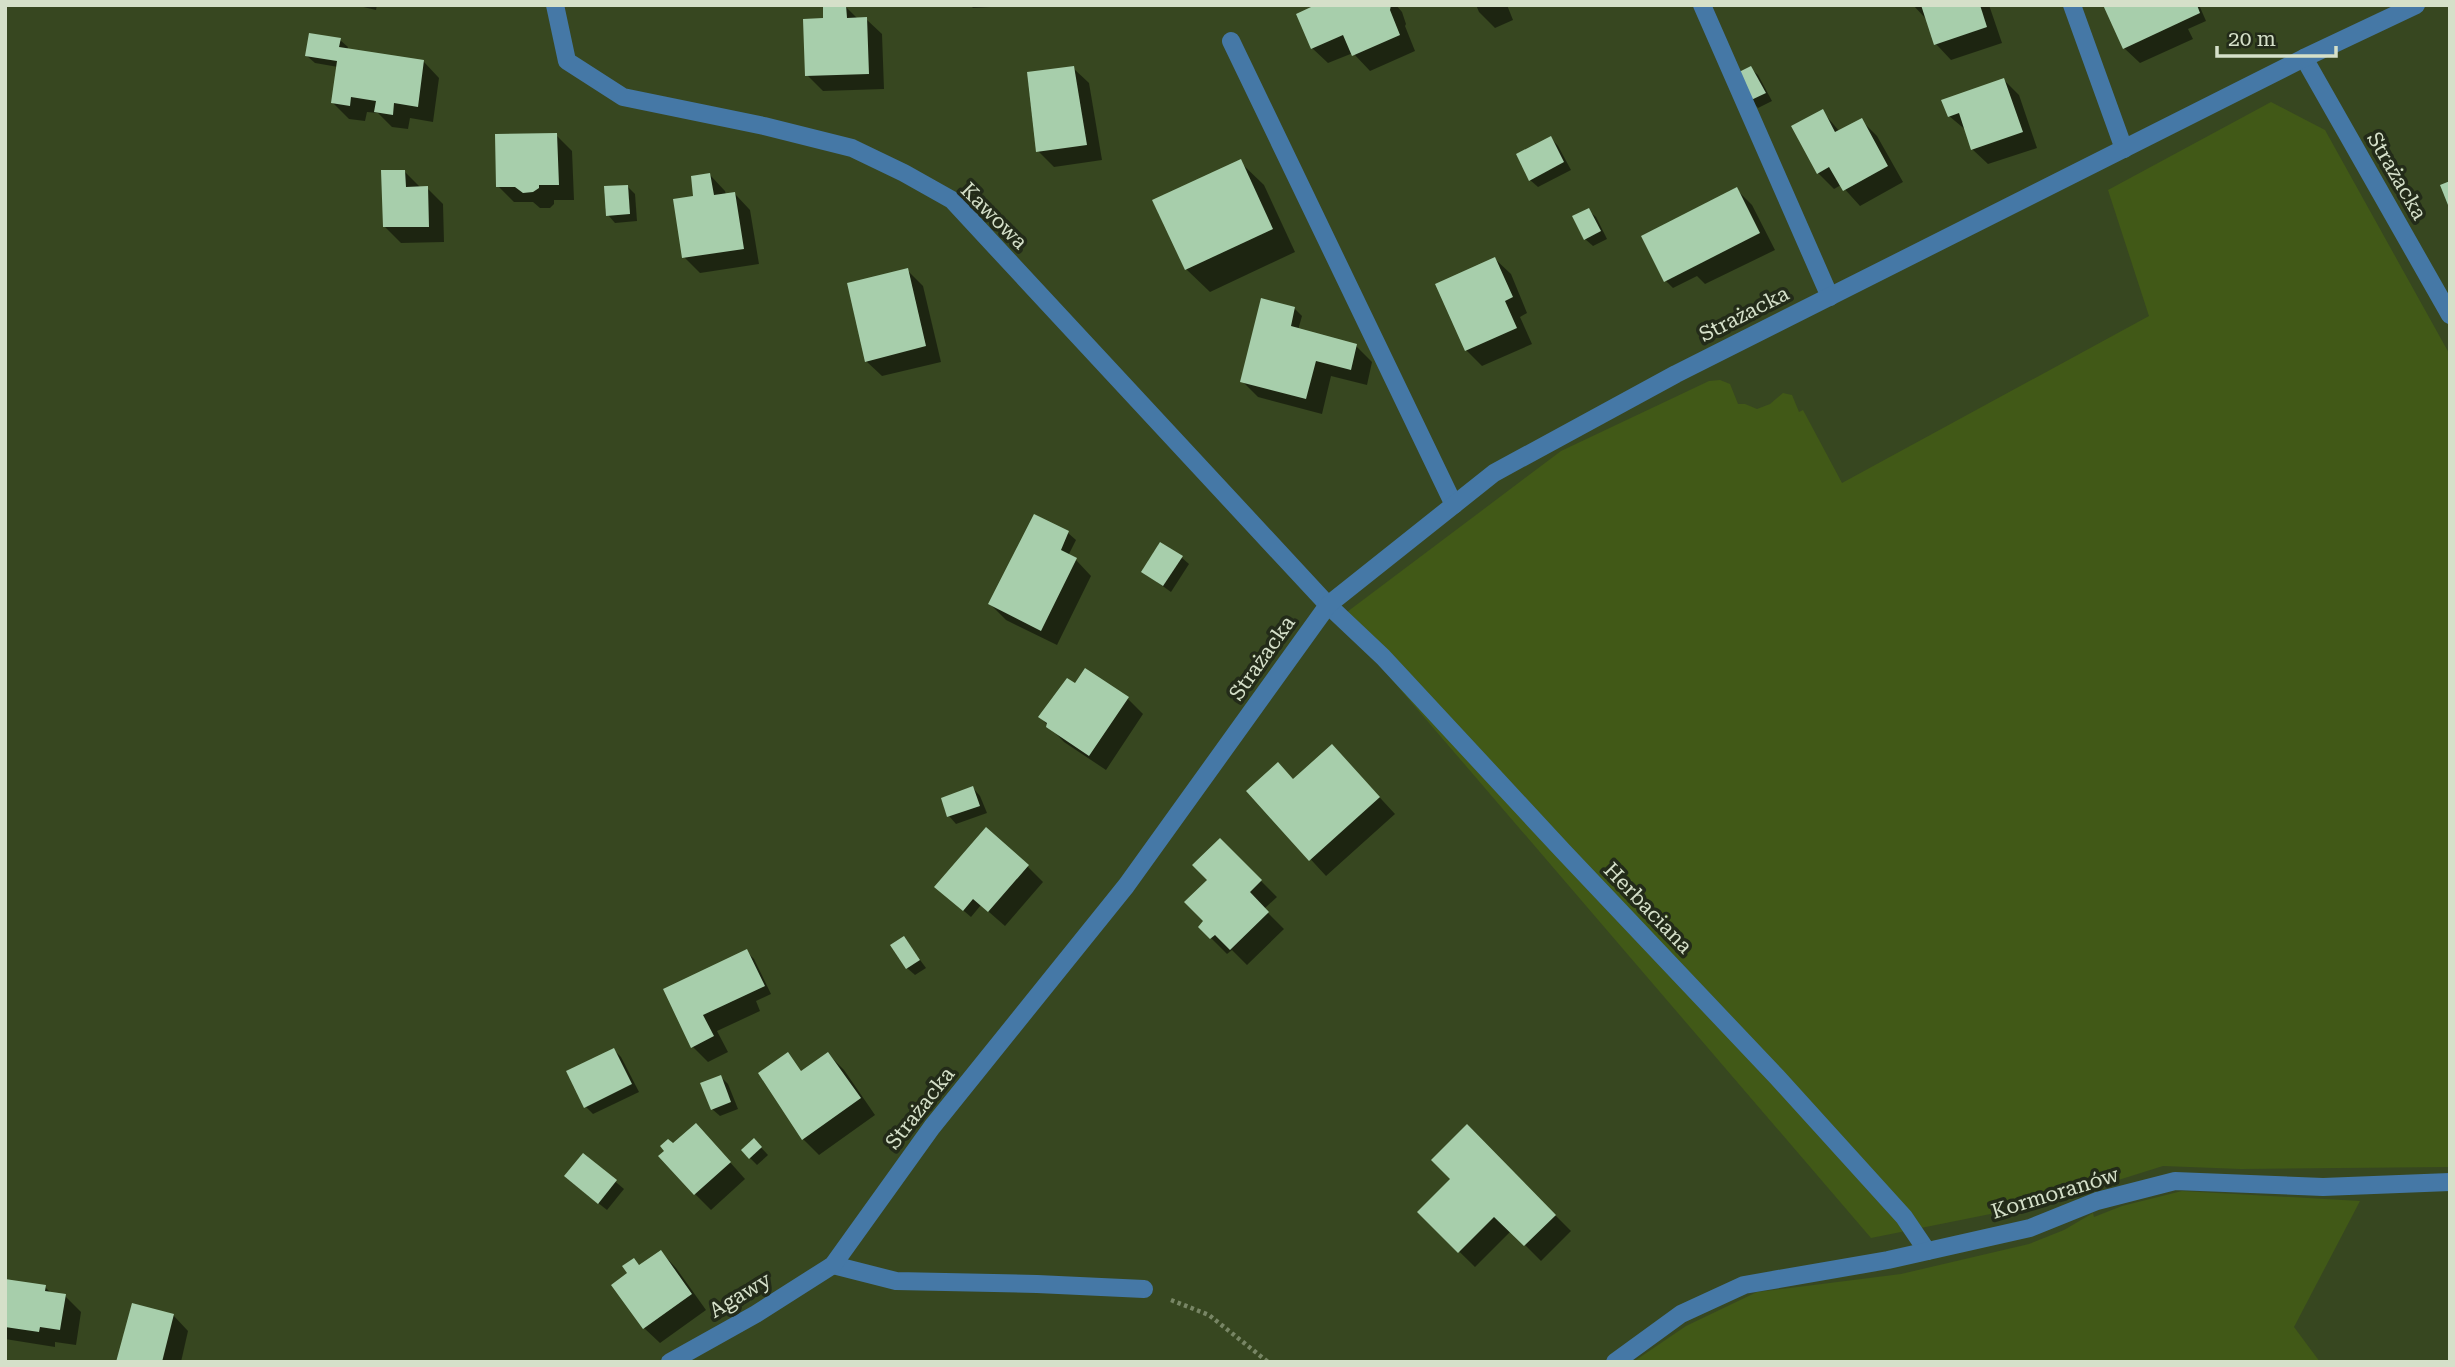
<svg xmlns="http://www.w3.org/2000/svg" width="2455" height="1367" font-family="'Roboto Serif',serif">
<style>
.green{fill:#415917}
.shadow{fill:#0007}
.building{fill:#a7ceab}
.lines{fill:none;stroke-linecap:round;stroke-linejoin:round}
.path{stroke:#788665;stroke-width:4.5;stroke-dasharray:3.5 3.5;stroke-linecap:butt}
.minor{stroke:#4578a6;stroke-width:18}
.labels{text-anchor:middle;stroke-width:7;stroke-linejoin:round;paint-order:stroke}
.street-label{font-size:21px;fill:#d5e0c9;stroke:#232b19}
</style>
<rect width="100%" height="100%" fill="#374720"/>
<g class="green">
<polygon points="2271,102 2325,130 2450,355 2450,1167 2241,1169 2163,1166 2045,1203 1871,1238 1339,618 1561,451 1709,381 1720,380 1730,384 1738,404 1745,404 1757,409 1770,404 1783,393 1792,395 1799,412 1803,410 1842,483 2149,316 2108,190"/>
<polygon points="2182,1191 2360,1201 2294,1327 2320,1362 1633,1362 1686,1326 1757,1292 1901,1274 2029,1244 2064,1230 2093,1213 2094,1217 2122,1206"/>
</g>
<g class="shadow">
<polygon points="355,5 377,5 376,10"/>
<polygon points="970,5 1026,5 973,8"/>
<polygon points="1313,5 1396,5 1402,12 1406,24 1405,26 1415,51 1370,71 1353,53 1328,63 1312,48"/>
<polygon points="1476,5 1507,5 1513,20 1495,28 1479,12"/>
<polygon points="1913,5 1989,5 2002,43 1951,60 1936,44 1928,21"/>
<polygon points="2104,5 2199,5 2206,21 2188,29 2193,39 2140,63 2124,48"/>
<polygon points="846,7 858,19 866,19 882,34 884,89 823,91 807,75 825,20"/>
<polygon points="340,40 348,47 347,50 424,62 439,78 433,122 410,118 408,129 392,127 378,113 367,112 365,121 349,119 333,103 338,67 315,63 307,56"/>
<polygon points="1073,68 1089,83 1102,160 1054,167 1038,151"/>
<polygon points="1750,68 1758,75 1772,101 1758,108 1751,100"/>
<polygon points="2004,80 2019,95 2037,148 1988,164 1972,149 1967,131 1949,116"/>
<polygon points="1822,111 1840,132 1861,120 1877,136 1903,182 1860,206 1841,185 1834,189 1818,173"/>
<polygon points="556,135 572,151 574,200 554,200 554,204 550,208 540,208 533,202 514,202 498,186"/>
<polygon points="1551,138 1558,146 1571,170 1538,187 1530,180"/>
<polygon points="1240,162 1264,185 1295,252 1210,292 1186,269"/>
<polygon points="405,172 421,188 427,188 443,204 444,242 401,243 385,227"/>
<polygon points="710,175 725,191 726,195 735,194 750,210 759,264 700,273 684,257 695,197"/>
<polygon points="627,186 635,194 637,221 615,223 608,215"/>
<polygon points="1736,189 1752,205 1775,250 1705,284 1697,276 1673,288 1666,281"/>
<polygon points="1588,210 1596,217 1607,239 1593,246 1585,239"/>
<polygon points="1495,259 1511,274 1527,313 1520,317 1532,344 1482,366 1466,350"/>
<polygon points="907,270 923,286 941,362 882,376 866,361"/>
<polygon points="1294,308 1302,316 1298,330 1356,346 1372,362 1367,385 1331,376 1322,414 1258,397 1242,381"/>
<polygon points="1035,516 1068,533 1076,540 1068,556 1076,560 1091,576 1057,645 1006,620 990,604"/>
<polygon points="1181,557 1189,564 1171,592 1143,572"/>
<polygon points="1075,685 1127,698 1143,714 1106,770 1064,742 1040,717 1053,697 1055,698"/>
<polygon points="1347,762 1395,814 1326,876 1248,791 1294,780"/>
<polygon points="973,788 980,796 987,813 956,824 949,816"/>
<polygon points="1220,840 1277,897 1264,909 1284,929 1247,965 1232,950 1227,954 1200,927 1205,921"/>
<polygon points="1027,866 1043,882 1005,926 981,905 971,917 944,894"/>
<polygon points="904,938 926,968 915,975 907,968"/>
<polygon points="746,951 754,959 771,994 756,1001 760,1011 717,1031 728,1052 708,1062 692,1046 665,990"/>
<polygon points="614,1050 621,1057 639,1092 593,1114 586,1107"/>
<polygon points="787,1054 802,1073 828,1054 844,1070 875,1115 819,1155 803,1139"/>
<polygon points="721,1077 728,1084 738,1109 720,1116 712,1109"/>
<polygon points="1467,1127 1571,1231 1541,1261 1511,1231 1475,1267 1419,1212 1453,1179"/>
<polygon points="754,1140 768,1155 757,1165 750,1158"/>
<polygon points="711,1141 745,1179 711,1210 695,1194 673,1146"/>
<polygon points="584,1155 624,1189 607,1210 574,1184"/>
<polygon points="661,1252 676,1268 706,1310 660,1343 644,1328 630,1273 634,1260 640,1266"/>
<polygon points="5,1281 45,1287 52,1294 65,1296 81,1312 76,1345 55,1342 55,1347 5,1339"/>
<polygon points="173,1315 188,1331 181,1362 118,1362"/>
</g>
<g class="building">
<polygon points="846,5 847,18 867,17 869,74 805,76 803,19 823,18 823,6"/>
<polygon points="1311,5 1391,5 1390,10 1400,35 1352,56 1343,35 1311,49 1296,14 1311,7"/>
<polygon points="1921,5 1980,5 1987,27 1934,45"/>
<polygon points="2103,5 2197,5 2200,13 2123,49"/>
<polygon points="309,33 341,38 339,47 424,60 418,107 394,103 393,115 374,112 376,101 351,97 350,106 331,103 337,61 305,56"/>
<polygon points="1074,66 1087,145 1036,152 1027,72"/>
<polygon points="1751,66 1766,93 1749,101 1735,74"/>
<polygon points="2004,78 2023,132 1971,150 1959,113 1948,117 1941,100"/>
<polygon points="1823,109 1835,132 1862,118 1888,166 1843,191 1829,167 1817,174 1791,126"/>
<polygon points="557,133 559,185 539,185 539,188 533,192 523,193 515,187 496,187 495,134"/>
<polygon points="1551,136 1564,162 1529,181 1516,154"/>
<polygon points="1241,159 1273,229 1185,270 1152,200"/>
<polygon points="381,170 405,170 406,187 428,186 429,227 383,227"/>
<polygon points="710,173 714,195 735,192 744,249 682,258 673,199 693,196 691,176"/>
<polygon points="2450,181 2450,210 2440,185"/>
<polygon points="628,185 630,214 606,216 604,186"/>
<polygon points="1737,187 1760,233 1664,282 1641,236"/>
<polygon points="1589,208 1601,231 1584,240 1572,216"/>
<polygon points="1495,257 1513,297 1505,301 1517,328 1465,351 1435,284"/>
<polygon points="908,268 926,346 865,362 847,283"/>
<polygon points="1261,298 1295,307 1291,326 1357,344 1351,370 1316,361 1306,399 1240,382"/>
<polygon points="1034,514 1069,531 1061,550 1077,558 1041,631 988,604"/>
<polygon points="1160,542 1183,556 1163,586 1141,572"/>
<polygon points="1085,668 1129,697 1089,756 1046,727 1047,723 1038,717 1067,678 1075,683"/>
<polygon points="1332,744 1380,797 1309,861 1246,791 1278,762 1293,779"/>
<polygon points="973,786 980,806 947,817 941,798"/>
<polygon points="986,827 1029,865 988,912 973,899 963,911 934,887"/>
<polygon points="1220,838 1262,880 1250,892 1269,912 1230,950 1215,935 1210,939 1198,927 1203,921 1184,902 1207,880 1192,865"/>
<polygon points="904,936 920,960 906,969 890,945"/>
<polygon points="747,949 765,986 703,1015 714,1036 691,1048 663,989"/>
<polygon points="614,1048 632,1084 584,1108 566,1071"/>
<polygon points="788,1052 801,1071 828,1052 861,1098 802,1140 758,1073"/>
<polygon points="721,1075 731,1102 711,1110 700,1083"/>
<polygon points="696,1123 731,1162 694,1195 658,1156 664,1151 660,1146 668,1139 673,1143"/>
<polygon points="1467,1124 1556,1215 1524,1246 1494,1217 1458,1253 1417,1212 1450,1179 1431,1160"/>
<polygon points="754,1138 762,1147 749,1159 741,1150"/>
<polygon points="583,1153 617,1180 598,1204 564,1176"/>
<polygon points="661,1250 692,1294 643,1329 611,1285 627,1273 622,1266 634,1258 639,1265"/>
<polygon points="5,1279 46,1285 45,1291 66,1294 60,1330 40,1327 39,1332 5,1327"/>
<polygon points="132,1303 174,1314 162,1362 116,1362"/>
</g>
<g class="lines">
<polyline class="path" points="1171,1300 1209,1315 1268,1362"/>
<g class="minor">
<polyline points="555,5 567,61 623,97 764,126 852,148 904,173 952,200 1328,605 1383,657 1563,851 1777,1077 1904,1217 1927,1251"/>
<polyline points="1702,5 1830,297"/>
<polyline points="2072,5 2124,149"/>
<polyline points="1231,41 1454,505"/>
<polyline points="2304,58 2450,315"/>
<polyline points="833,1265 896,1281 1037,1284 1144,1289"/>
<polyline points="670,1362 756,1314 833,1265 932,1127 1126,886 1328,605 1494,473 1676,374 2304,58 2416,5"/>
<polyline points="1615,1362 1681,1314 1744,1285 1888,1260 2030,1228 2097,1201 2175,1181 2323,1187 2450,1182"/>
</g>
</g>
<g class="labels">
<g class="street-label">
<text transform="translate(2397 176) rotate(60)" y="7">Strażacka</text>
<text transform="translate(994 216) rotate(45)" y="7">Kawowa</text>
<text transform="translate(1744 314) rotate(-27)" y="7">Strażacka</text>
<text transform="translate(1262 658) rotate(-55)" y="7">Strażacka</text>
<text transform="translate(1648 908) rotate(46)" y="7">Herbaciana</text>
<text transform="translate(920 1108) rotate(-52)" y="7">Strażacka</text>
<text transform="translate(2055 1193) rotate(-17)" y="7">Kormoranów</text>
<text transform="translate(740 1295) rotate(-31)" y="7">Agawy</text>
</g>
</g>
<rect width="2455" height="1367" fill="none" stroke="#d5e0c9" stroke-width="14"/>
<path d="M2217 46v10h119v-10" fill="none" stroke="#d5e0c9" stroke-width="3.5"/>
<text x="2228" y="46" font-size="21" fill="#d5e0c9" stroke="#232b19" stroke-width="5" paint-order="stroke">20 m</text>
</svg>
